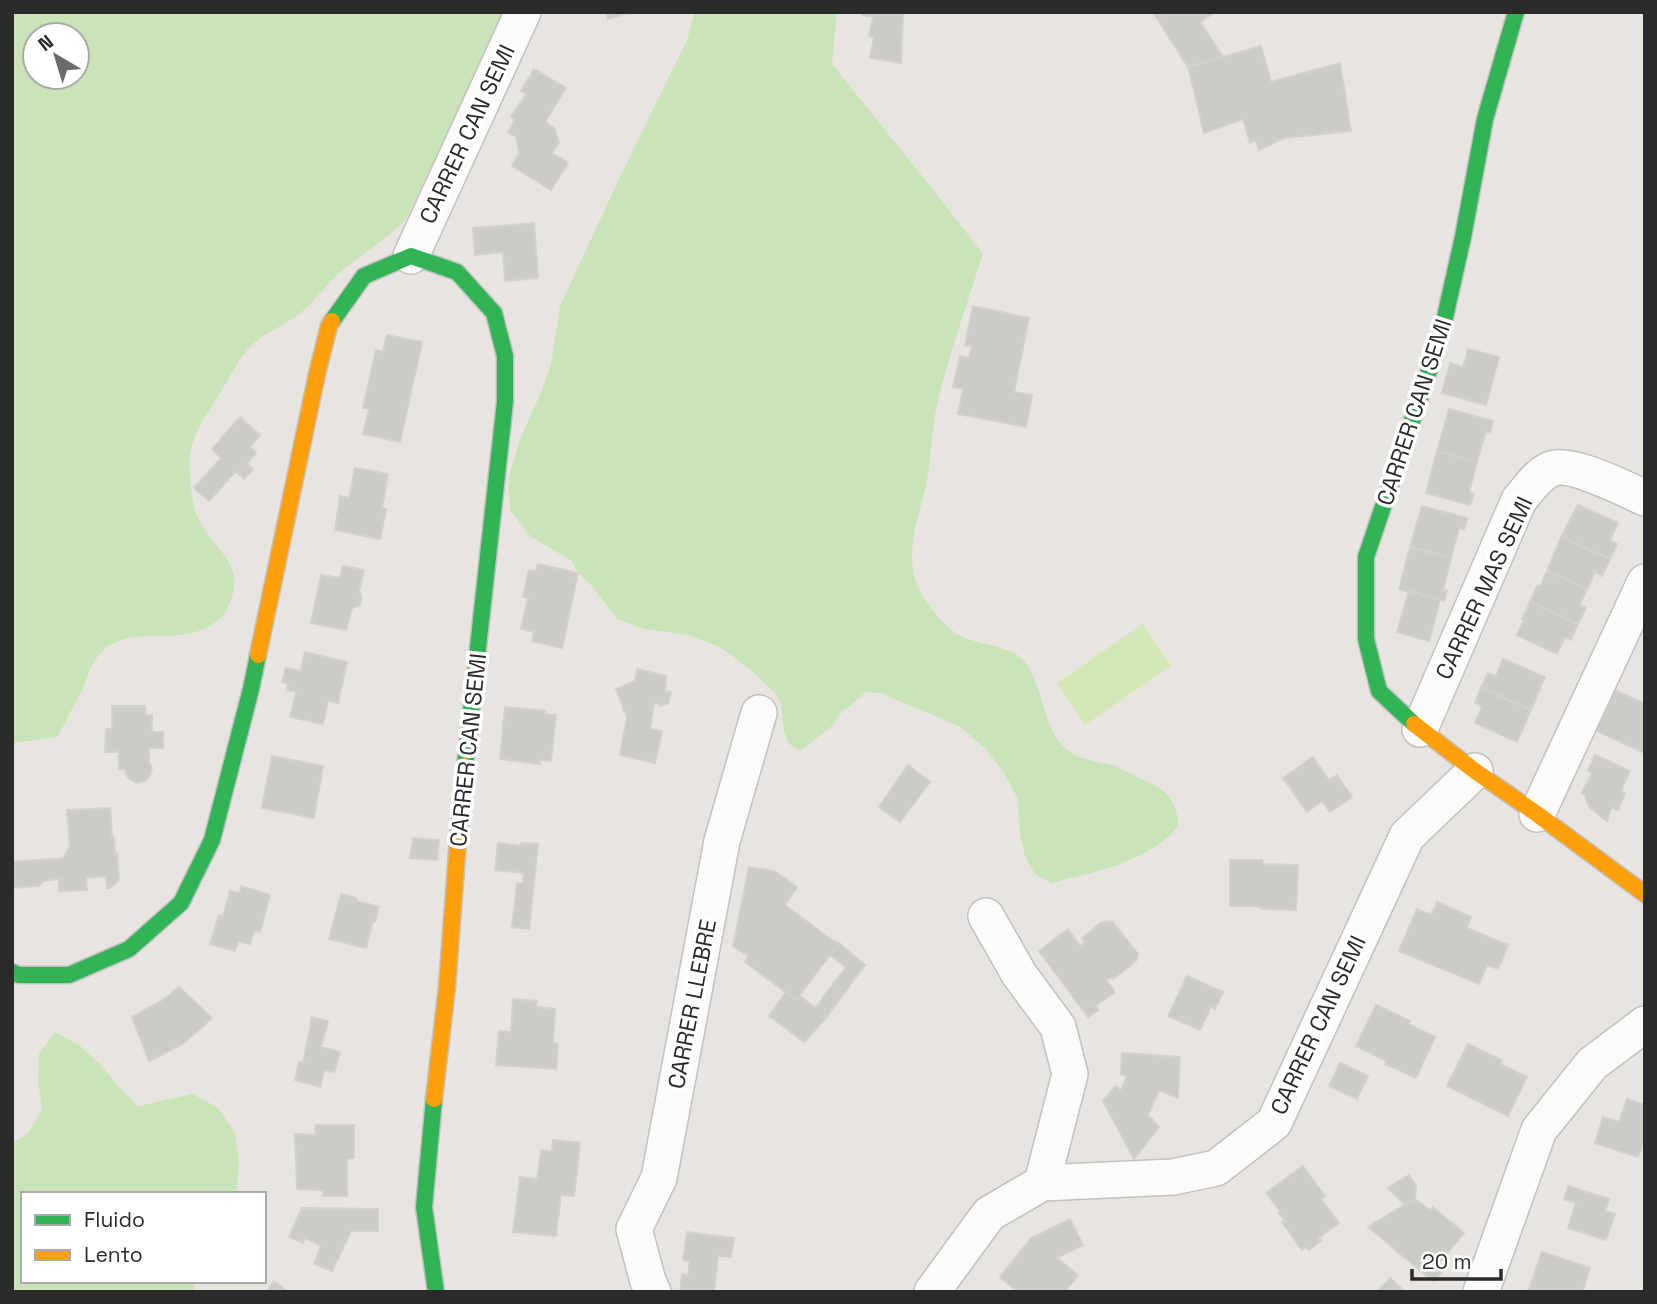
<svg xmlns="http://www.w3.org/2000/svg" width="1657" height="1304" font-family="'Space Grotesk',sans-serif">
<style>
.green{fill:#c8e4b8;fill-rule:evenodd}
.pitch{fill:#d3e8b6}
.building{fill:#cdcbc6;stroke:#d3d1cc;stroke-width:2}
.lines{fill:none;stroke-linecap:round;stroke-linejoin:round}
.street-casing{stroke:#c2c1c1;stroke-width:38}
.fast-casing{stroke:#c2c1c1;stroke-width:19}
.slow-casing{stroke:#c2c1c1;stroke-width:19}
.street{stroke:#fcfbfa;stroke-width:35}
.fast{stroke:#30b455;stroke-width:16}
.slow{stroke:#ff9f0a;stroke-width:16}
.labels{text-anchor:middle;stroke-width:7;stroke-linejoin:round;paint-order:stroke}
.street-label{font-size:23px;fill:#2a2a2a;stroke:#fff}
</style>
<rect width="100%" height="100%" fill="#e8e5e0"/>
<g class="green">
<path d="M12 12H504V16L406 219C388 238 365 252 344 269 329 281 318 297 304 310 288 325 267 330 251 346 240 357 233 371 225 385 202 424 184 438 191 487 192 496 193 505 196 513 211 552 252 562 226 611 223 617 216 622 211 625 178 647 135 624 105 649 92 659 88 676 82 690 79 697 75 702 72 709 67 718 63 728 57 737L12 743ZM35 35H77V77H35Z"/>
<path d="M695 12H837L832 64 935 192 983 254C968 301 951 349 939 396 931 425 932 456 926 486 917 522 901 564 924 598 933 611 947 629 961 636 979 645 1012 646 1024 661 1048 691 1039 736 1077 756 1089 761 1101 762 1113 765 1121 768 1129 774 1137 777 1164 789 1174 793 1179 825 1152 861 1093 873 1051 883L1035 874 1025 856 1020 835 1018 799 1003 771 984 747 959 726 880 693 866 692 840 714 831 727 800 751 789 744 784 731 781 703 774 692 753 672 730 654 717 646 688 635 645 629 617 619 591 585 578 573 572 561 530 536 510 510 508 480 521 437 540 395 551 365 560 306 619 179 687 40Z"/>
<polygon points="55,1032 79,1045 100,1064 118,1086 138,1106 193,1094 218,1108 235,1133 239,1165 236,1194 23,1194 23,1281 195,1281 193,1292 12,1292 12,1143 28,1134 42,1109 38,1082 39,1054"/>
</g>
<polygon class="pitch" points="1143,624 1171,666 1085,725 1057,683"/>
<g class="building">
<polygon points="606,12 630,12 608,19"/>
<polygon points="863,12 903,12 901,63 870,58 874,38 869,36 873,17 862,15"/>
<polygon points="1153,12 1215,12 1200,22 1223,57 1188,67"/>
<polygon points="1261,46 1271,82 1340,63 1351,131 1284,138 1259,150 1256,141 1250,143 1243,119 1204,133 1188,67"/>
<polygon points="534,69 566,88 545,122 555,129 559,143 552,153 568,163 551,190 512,166 519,153 516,137 508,132 515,120 511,117 526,94 521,91"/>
<polygon points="534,223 538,278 505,281 503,252 475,255 473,228"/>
<polygon points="973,306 1029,318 1014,392 1032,395 1026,427 958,414 963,389 953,387 960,356 969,358 972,346 965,345"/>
<polygon points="387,335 422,342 400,442 363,434 369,409 363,408 376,350 383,352"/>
<polygon points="1468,349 1499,357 1486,405 1442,393 1450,363 1463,367"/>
<polygon points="1449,409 1493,421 1490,433 1486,431 1477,462 1437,451"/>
<polygon points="240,417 260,435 250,447 256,453 247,464 253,469 244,479 236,471 209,501 194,488 221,458 212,449"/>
<polygon points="1437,451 1477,462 1469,492 1474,494 1470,505 1426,493"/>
<polygon points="355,468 388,474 382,508 386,509 380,539 335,530 340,496 349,498"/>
<polygon points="1578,505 1618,523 1610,541 1617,544 1610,559 1561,537"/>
<polygon points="1422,506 1467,518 1464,529 1459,528 1451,558 1410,547"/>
<polygon points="1561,537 1610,559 1602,576 1595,572 1587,589 1547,571"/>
<polygon points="1410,547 1451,558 1443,590 1447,591 1444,601 1399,589"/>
<polygon points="538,564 578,573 562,648 532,641 534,632 521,629 528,598 523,597 529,570 536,571"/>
<polygon points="343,566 364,570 359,592 362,598 360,605 352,608 346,630 311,623 321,575 340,578"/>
<polygon points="1547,571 1587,589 1580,605 1586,608 1578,624 1530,602 1537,586 1540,587"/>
<polygon points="1409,591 1440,600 1429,641 1397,632"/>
<polygon points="1530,602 1578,624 1571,640 1565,637 1557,654 1517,635 1524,620 1522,619"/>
<polygon points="305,652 347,662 338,703 328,701 323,724 290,717 296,692 287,690 288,683 282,682 286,668 301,671"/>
<polygon points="1503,659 1545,677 1531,710 1481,688 1488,673 1496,676"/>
<polygon points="637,669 666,676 665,691 671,692 668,703 660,706 660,704 654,703 650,729 662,731 655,763 620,755 627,718 616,689 635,681"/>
<polygon points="1481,688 1531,710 1517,742 1475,723 1482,707 1475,703"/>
<polygon points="1615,690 1645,704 1645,746 1642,752 1593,729 1602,712 1605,713"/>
<polygon points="112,706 145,706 146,715 152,715 152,732 163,732 163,748 149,748 149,762 152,768 150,775 145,781 138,783 131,780 126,775 125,769 119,769 119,752 105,752 106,729 112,729"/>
<polygon points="505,707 545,711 545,714 556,715 551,761 540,760 540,764 500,759"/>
<polygon points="1595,755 1630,771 1620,792 1625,793 1618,810 1612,807 1607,821 1589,807 1585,795 1582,793 1592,773 1588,771"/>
<polygon points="272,756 323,766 314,818 262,808"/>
<polygon points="1313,757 1329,780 1337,775 1352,797 1330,812 1322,801 1307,812 1283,778"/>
<polygon points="908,765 930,782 900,822 879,807"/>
<polygon points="110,808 112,837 114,838 115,855 117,854 119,880 110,888 107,888 106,876 86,878 87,890 59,891 59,879 43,881 39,886 12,888 12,862 63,858 70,846 67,810"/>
<polygon points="413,838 439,840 437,860 410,858"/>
<polygon points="498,843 521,846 521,843 538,844 529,929 512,927 517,883 523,883 524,873 495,870"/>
<polygon points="1230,860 1262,860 1263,864 1298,865 1296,910 1262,909 1263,908 1255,906 1230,906"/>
<polygon points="749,867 774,871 797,887 785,905 833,941 839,943 796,1000 745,962 748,956 733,946"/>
<polygon points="241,886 270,895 260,932 254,931 250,944 238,941 235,951 210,944 219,915 223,916 230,891 240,893"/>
<polygon points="341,894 357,898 357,901 379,907 375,921 373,921 366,948 329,939"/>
<polygon points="1437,902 1471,917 1467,928 1508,945 1498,969 1487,965 1479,984 1399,951 1417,909 1431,915"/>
<polygon points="1112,921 1138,954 1136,961 1113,979 1111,977 1106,980 1115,992 1095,1006 1098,1010 1088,1017 1039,951 1068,929 1080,946 1085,942 1082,938 1102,922"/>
<polygon points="839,943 865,965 825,1019 804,1042 769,1016 786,992 796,1000 799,995 815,1008 846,967 830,955"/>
<polygon points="1187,976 1223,992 1215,1009 1211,1007 1200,1030 1168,1016"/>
<polygon points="179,987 212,1018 183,1044 149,1061 132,1017 160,1002"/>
<polygon points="513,999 537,1001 536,1007 555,1009 553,1043 558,1043 556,1069 496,1065 499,1031 511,1032"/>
<polygon points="1376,1005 1410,1021 1408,1024 1435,1037 1416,1078 1385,1064 1387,1061 1356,1046"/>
<polygon points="312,1017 328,1021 321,1047 340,1052 334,1072 324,1070 320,1087 295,1080 299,1062 303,1063"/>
<polygon points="1468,1044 1502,1060 1500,1064 1527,1077 1508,1116 1447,1086"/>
<polygon points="1122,1053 1180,1057 1178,1098 1159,1090 1148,1115 1159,1127 1134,1159 1103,1101 1116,1086 1121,1090 1127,1076 1121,1074"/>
<polygon points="1340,1063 1368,1076 1357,1099 1329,1086"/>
<polygon points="1627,1099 1645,1105 1645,1138 1638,1157 1595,1143 1603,1117 1619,1122"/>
<polygon points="316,1125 354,1125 354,1158 347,1159 347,1196 323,1196 323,1190 297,1189 295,1134 315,1135"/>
<polygon points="553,1140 580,1143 574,1196 561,1195 556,1236 513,1232 520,1177 537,1179 541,1150 552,1151"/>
<polygon points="1303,1166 1325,1196 1321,1199 1339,1223 1318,1238 1321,1241 1309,1250 1306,1247 1302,1250 1282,1222 1285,1221 1279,1213 1280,1211 1266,1193"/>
<polygon points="1409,1175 1416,1186 1415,1199 1405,1205 1388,1188"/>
<polygon points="1568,1186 1609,1199 1605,1211 1615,1214 1606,1240 1568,1228 1576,1203 1564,1199"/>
<polygon points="1415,1199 1430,1210 1433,1207 1464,1233 1438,1264 1444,1269 1434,1282 1368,1227"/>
<polygon points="302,1208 378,1209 378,1231 351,1231 332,1271 314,1264 321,1246 305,1238 303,1243 289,1237"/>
<polygon points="1070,1219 1083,1245 1057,1258 1078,1275 1065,1292 1018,1292 1000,1277 1031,1238 1032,1238"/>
<polygon points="687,1232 734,1238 731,1257 718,1256 714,1292 680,1292 682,1274 688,1275 690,1261 683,1260"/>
<polygon points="1542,1252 1590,1268 1582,1292 1528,1292"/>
<polygon points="1390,1278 1405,1292 1377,1292"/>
<polygon points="274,1281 288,1292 266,1292"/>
</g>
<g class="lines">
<defs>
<g id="street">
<polyline points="411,256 523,12"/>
<path d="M1420 729 1519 500C1528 490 1537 475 1551 469 1570 461 1625 489 1645 498"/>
<polyline points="1537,814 1645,582"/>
<polyline points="986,916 1019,974 1058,1027 1070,1074 1042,1183"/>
<polyline points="653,1292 648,1281 634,1229 659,1178 722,841 759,713"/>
<polyline points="932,1292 989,1214 1042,1183 1173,1177 1216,1168 1274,1123 1407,836 1475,771"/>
<polyline points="1481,1292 1539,1130 1592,1064 1645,1024"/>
</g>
<g id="fast">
<polyline points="332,321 364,276 411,256 457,272 494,313 505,356 505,402 465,766"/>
<polyline points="1414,724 1379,691 1366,639 1366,557 1441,335 1463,237 1485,119 1516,12"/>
<polyline points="12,972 19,975 69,975 129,949 181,903 212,840 251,689 258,655"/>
<polyline points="434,1099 424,1207 436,1292"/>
</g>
<g id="slow">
<polyline points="258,655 317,374 329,326 332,321"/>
<polyline points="1414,724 1475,771 1537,814 1645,894"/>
<polyline points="434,1099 447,987 460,814 465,766"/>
</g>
</defs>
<use href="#street" class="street-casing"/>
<use href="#fast" class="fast-casing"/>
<use href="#slow" class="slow-casing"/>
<use href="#street" class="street"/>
<use href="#fast" class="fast"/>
<use href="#slow" class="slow"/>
</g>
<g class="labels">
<g class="street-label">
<text transform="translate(467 134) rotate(-65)" y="8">CARRER CAN SEMI</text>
<text transform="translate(1414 412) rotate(-72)" y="8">CARRER CAN SEMI</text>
<text transform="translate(1484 588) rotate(-65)" y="8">CARRER MAS SEMI</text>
<text transform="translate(468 750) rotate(-84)" y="8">CARRER CAN SEMI</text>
<text transform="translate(692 1004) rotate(-79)" y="8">CARRER LLEBRE</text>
<text transform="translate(1318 1025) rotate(-65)" y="8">CARRER CAN SEMI</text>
</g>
</g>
<rect width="1657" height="1304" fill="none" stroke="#2a2a2a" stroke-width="28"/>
<rect x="21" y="1192" width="245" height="91" fill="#ffffff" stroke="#aaaaaa" stroke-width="2"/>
<rect x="35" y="1215" width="35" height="10" fill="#30b455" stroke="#aaaaaa" stroke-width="2"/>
<text x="84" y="1227" font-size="21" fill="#2a2a2a">Fluido</text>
<rect x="35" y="1250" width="35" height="10" fill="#ff9f0a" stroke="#aaaaaa" stroke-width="2"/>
<text x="84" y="1262" font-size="21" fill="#2a2a2a">Lento</text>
<g transform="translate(56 56) rotate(322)"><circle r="33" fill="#ffffff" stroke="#aaaaaa" stroke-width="2"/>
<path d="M0-5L12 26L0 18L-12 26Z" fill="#6c6b6a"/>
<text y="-10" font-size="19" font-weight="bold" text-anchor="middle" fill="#2a2a2a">N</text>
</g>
<path d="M1412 1269v10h89v-10" fill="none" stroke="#2a2a2a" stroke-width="3.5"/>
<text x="1422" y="1269" font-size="21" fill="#2a2a2a" stroke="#ffffff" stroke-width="5" paint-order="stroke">20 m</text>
</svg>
